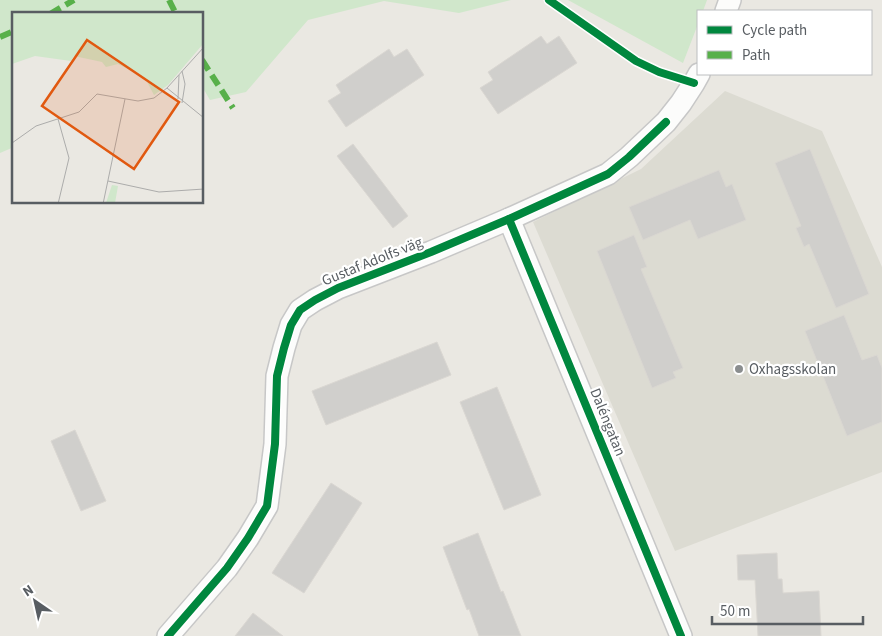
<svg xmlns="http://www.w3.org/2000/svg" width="882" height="636" font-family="'Source Sans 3',sans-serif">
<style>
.education{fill:#dcdbd2}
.green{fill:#d0e7cb}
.building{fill:#d0cfcc;stroke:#dad7d2}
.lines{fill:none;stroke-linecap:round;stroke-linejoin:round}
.minor-casing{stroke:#c7c7c7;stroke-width:24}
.minor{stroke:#fcfcfb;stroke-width:21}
.quiet{stroke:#58b04a;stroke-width:6;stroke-dasharray:12 6;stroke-linecap:butt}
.cycleway-casing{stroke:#fff;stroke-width:11}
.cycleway{stroke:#00873e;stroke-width:8}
.poi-dot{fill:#8b8e8f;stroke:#fff;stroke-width:2}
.labels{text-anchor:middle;stroke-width:4.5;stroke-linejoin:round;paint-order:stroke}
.street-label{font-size:15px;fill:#585d62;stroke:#fff}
.poi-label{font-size:15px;fill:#585d62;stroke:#fff;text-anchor:start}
.inset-road{fill:none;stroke:#acacab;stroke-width:1}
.view{fill:#e15910;fill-opacity:0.15;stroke:#e15910;stroke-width:2.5}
.inset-edge{fill:none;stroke:#585d62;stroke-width:2.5}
</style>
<rect width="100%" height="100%" fill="#eae8e2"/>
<polygon class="education" points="725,91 822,131 882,267 882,472 675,551 533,222 641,169"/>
<g class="green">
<polygon points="0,0 511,0 459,13 384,1 308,20 246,92 210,100 203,88 202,14 14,14 14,147 0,153"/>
<polygon points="568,0 707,0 703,11 698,11 698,24 683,63"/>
</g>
<g class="building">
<polygon points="541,36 547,44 559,36 577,63 498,114 480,88 493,80 488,72"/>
<polygon points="389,49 394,57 407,49 424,75 346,127 328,101 341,93 336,85"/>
<polygon points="353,144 408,216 393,228 337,156"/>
<polygon points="810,149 869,294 836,308 809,244 804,247 796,228 801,226 775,163"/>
<polygon points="719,170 726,187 732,184 746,220 698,239 690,220 643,240 629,207"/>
<polygon points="634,235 647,267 641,269 683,368 673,372 676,378 652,388 597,251"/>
<polygon points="844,315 862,360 877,355 882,368 882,422 847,436 805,331"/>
<polygon points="437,342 451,375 326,425 312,391"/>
<polygon points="497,387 541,495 504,510 460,402"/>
<polygon points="75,430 106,501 81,511 51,441"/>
<polygon points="331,483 362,503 304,593 272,573"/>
<polygon points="478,533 501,592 503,591 521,636 479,636 469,609 467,610 443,547"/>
<polygon points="777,553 778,579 782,579 783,593 819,591 821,636 758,636 755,580 738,580 737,555"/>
<polygon points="253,613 283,636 235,636"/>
</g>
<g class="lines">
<defs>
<g id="minor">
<polyline points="726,11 730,0"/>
<polyline points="509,219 681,636"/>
<polyline points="168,636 227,568 248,538 267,506 275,444 277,376 284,348 291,325 300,310 315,300 338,288 431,252 509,219 608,174 629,157 666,122 681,103 694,83 699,74"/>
</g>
</defs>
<use href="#minor" class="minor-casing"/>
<use href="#minor" class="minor"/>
<g class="quiet">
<polyline points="169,0 176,14"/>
<polyline points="50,14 74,0"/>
<polyline points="0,37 14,31"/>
<polyline points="202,60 233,108"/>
</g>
<defs>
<g id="cycleway">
<polyline points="549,0 636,61 659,72 694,83"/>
<polyline points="509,219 681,636"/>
<polyline points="168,636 227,568 248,538 267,506 275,444 277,376 284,348 291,325 300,310 315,300 338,288 431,252 509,219 608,174 629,157 666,122"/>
</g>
</defs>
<use href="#cycleway" class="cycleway-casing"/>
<use href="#cycleway" class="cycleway"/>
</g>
<circle class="poi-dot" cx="739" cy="369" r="5"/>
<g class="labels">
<g class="street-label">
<text transform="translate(372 261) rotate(-22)" y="5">Gustaf Adolfs väg</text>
<text transform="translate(608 422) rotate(68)" y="5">Daléngatan</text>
</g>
<g class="poi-label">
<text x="749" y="374">Oxhagsskolan</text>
</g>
</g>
<g transform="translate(12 12)">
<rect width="191" height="191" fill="#eae8e2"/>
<path d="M0 0H191V32L156 73 142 83 133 66 106 52 94 55 90 50 62 44 59 49 23 44 0 52ZM100 173 106 174 103 191H94Z" fill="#d0e7cb"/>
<path class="inset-road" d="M170 59 173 72 170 91M155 76 192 106M166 87 167 63M46 107 57 146 46 192M0 131 24 114 67 100 85 82 126 89 142 86 155 76 192 35M96 169 147 180 192 177M91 192 113 87"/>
<path class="view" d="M75 28 167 90 122 157 30 94Z"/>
<rect width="191" height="191" class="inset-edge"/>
</g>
<rect x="697" y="10" width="175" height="65" fill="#ffffff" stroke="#bcbec0"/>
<rect x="707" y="26" width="25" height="8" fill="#00873e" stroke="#bcbec0"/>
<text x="742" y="35" font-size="15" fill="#585d62">Cycle path</text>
<rect x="707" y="51" width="25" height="8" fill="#58b04a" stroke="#bcbec0"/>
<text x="742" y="60" font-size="15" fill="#585d62">Path</text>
<g transform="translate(35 601) rotate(326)" stroke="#ffffff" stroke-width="4" paint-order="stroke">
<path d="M0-4L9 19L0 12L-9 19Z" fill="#585d62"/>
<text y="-8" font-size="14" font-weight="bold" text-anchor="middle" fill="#585d62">N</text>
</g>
<path d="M712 616v8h151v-8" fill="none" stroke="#585d62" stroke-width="2.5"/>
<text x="720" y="616" font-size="15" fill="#585d62" stroke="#ffffff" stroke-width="4" paint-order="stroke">50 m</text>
</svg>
